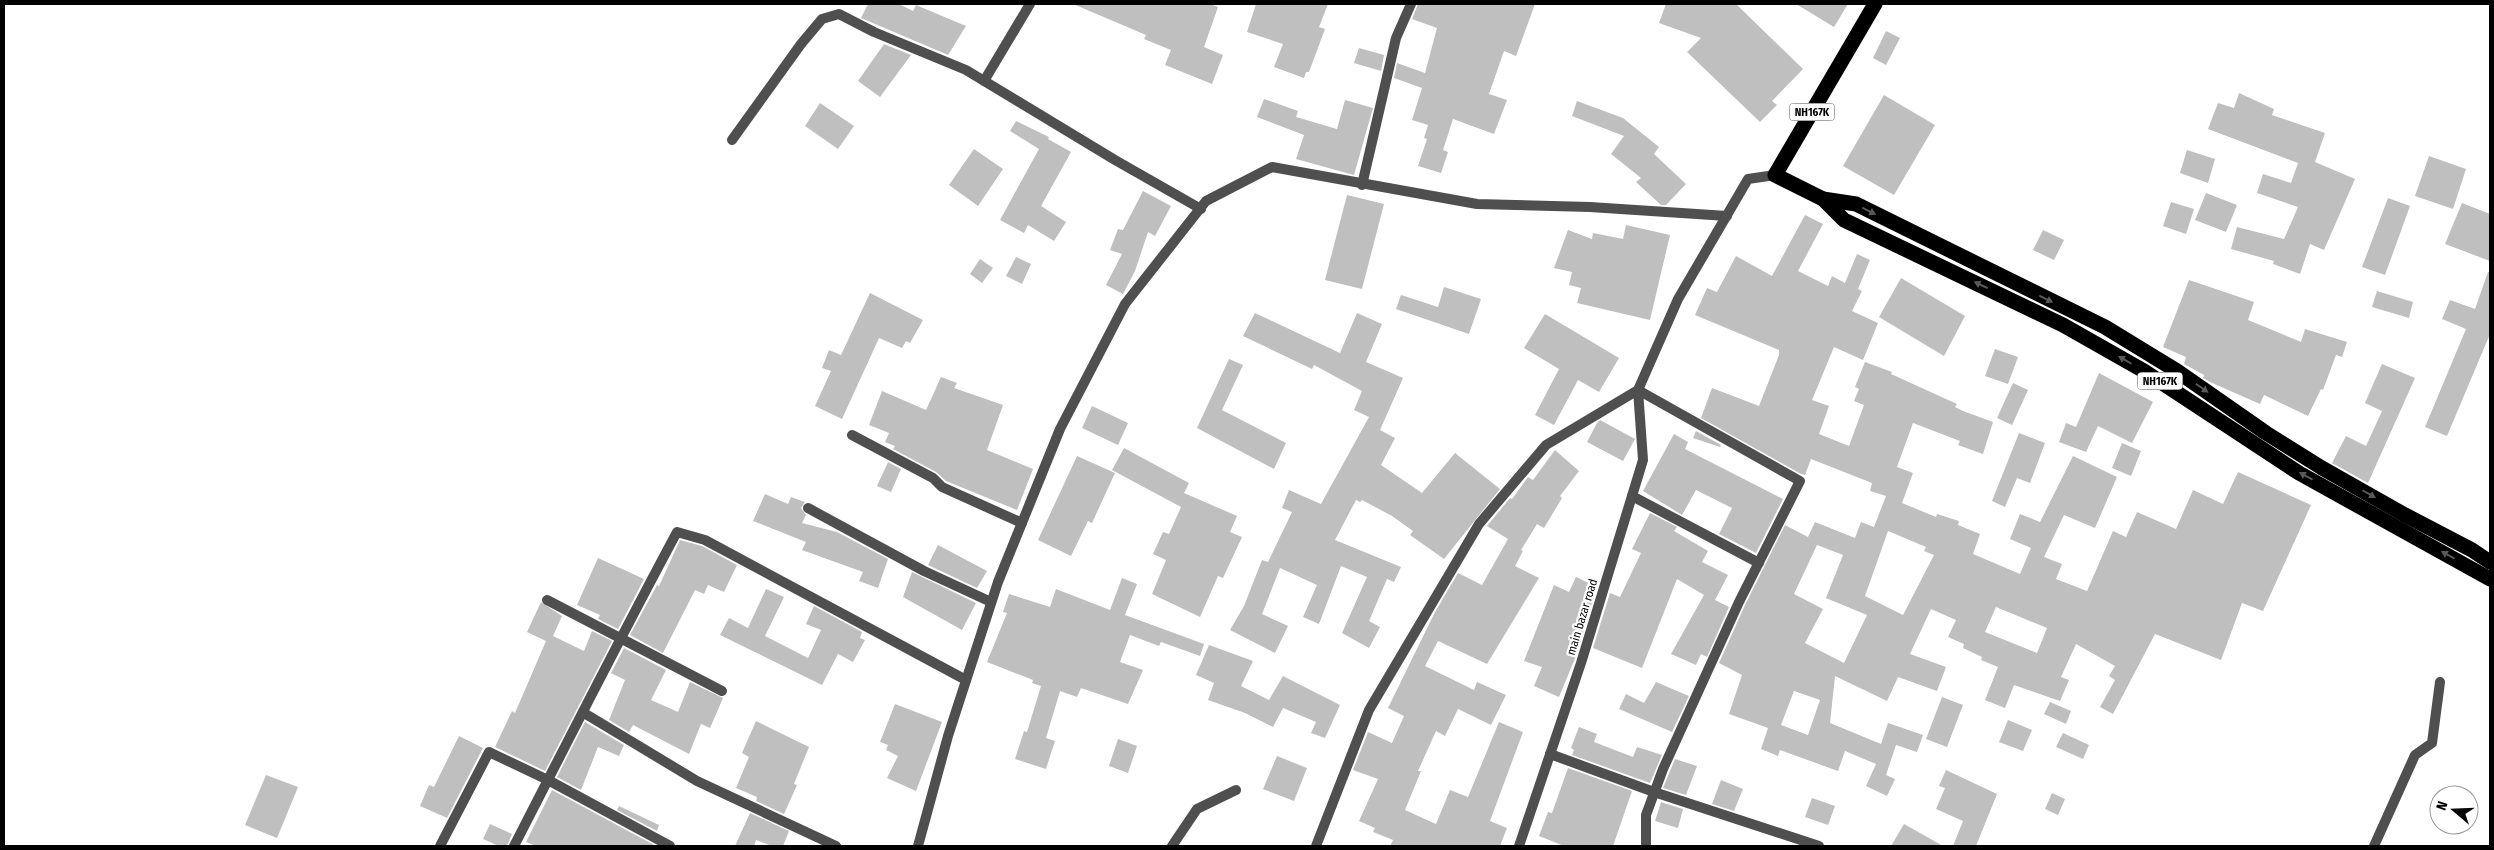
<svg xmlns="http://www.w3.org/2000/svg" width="2494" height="850" font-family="'Fira Sans Condensed',sans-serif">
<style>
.building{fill:#bfbfbf;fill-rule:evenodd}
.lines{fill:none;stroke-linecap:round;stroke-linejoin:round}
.street{stroke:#4f4f4f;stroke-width:10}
.highway{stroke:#000;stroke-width:15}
.oneway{fill:#595959}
.labels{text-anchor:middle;stroke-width:4.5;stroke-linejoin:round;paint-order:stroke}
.shield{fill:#fff;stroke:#4c4c4c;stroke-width:1}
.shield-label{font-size:11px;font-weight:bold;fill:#000}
.street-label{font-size:12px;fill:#000;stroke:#fff}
</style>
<rect width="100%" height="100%" fill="#fff"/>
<g class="building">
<polygon points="868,4 899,4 913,11 916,5 966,26 948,55 861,18"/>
<polygon points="1073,4 1210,4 1218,7 1204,47 1223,55 1212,84 1165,65 1171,50 1144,39 1146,35"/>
<polygon points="1256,4 1328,4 1319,27 1325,29 1309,72 1306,72 1304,78 1274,67 1283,44 1247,32"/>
<polygon points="1418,4 1535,4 1516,56 1504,51 1489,94 1507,100 1494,134 1453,119 1443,150 1448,152 1441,173 1418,166 1427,139 1424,138 1428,125 1412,120 1422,88 1394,78 1397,63 1425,73 1437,28 1412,19"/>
<polygon points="1666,4 1736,4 1803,69 1772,101 1777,105 1760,122 1687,52 1701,38 1659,23"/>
<polygon points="1796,4 1848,4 1834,27"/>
<polygon points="1886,31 1900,38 1886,65 1873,58"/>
<polygon points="884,44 911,55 880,97 858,81"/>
<polygon points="1359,48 1384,55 1381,71 1354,63"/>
<polygon points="2239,93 2274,109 2272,115 2325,133 2315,162 2355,179 2324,250 2310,244 2300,274 2273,264 2274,261 2231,249 2237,227 2284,239 2298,207 2257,193 2263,174 2291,183 2298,163 2208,129 2218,103 2234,108"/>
<polygon points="1884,95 1935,125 1894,195 1843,166"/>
<polygon points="1264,99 1298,111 1296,117 1337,129 1345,100 1373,108 1354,175 1296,159 1304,135 1257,117"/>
<polygon points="1577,101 1623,118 1659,147 1654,154 1686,184 1666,205 1661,205 1636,182 1641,178 1611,154 1624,136 1572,116"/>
<polygon points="820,103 854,126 838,149 805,126"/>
<polygon points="1016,121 1049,137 1048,139 1071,152 1041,206 1066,222 1054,241 1028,225 1024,233 1000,220 1039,149 1010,131"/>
<polygon points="974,149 1003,169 978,206 949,185"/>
<polygon points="2187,150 2215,159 2208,183 2180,173"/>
<polygon points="2429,156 2466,169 2453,209 2415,196"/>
<polygon points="1143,191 1171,206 1155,236 1148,232 1135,271 1123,294 1106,285 1122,254 1110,250 1118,229 1123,230"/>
<polygon points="2206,193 2237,205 2226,232 2195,220"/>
<polygon points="1347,195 1384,204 1362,289 1325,280"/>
<polygon points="2388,198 2410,206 2385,275 2362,267"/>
<polygon points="2171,202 2194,209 2186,234 2163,226"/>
<polygon points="2462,203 2490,214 2490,261 2445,244"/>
<path d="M1805 215 1823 224 1798 271 1828 286 1832 276 1845 283 1857 254 1870 260 1858 289 1862 291 1852 311 1878 323 1863 360 1834 347 1812 400 1829 406 1819 434 1849 446 1864 405 1854 401 1859 389 1855 387 1865 362 1892 372 1891 374 1957 404 1955 407 1963 411 1993 422 1983 454 1958 445 1960 441 1913 423 1897 467 1913 473 1902 503 1936 517 1937 514 1959 521 1958 525 1980 534 1973 554 2020 574 2031 548 2010 539 2020 514 2040 522 2073 456 2117 477 2095 528 2064 515 2044 557 2062 564 2056 579 2087 591 2113 531 2126 537 2137 512 2176 529 2193 490 2223 504 2238 472 2311 505 2263 611 2242 603 2221 660 2155 634 2113 714 2100 707 2115 680 2109 676 2115 666 2076 644 2061 677 2069 680 2060 701 2014 685 2005 708 1985 700 1998 667 1981 660 1982 657 1963 648 1964 644 1948 637 1956 620 1931 609 1910 654 1946 667 1937 691 1898 677 1887 701 1835 676 1830 723 1881 744 1888 723 1923 735 1917 752 1896 745 1886 775 1895 779 1887 796 1866 786 1876 764 1845 751 1838 771 1780 750 1778 756 1761 749 1768 728 1729 714 1742 675 1719 663 1745 605 1785 525 1808 537 1815 522 1855 538 1861 522 1874 527 1886 496 1870 491 1872 483 1811 459 1805 475 1801 474 1701 418 1712 388 1759 406 1779 355V350L1695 315 1707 288 1717 292 1736 256 1772 276ZM1888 531 1926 547 1924 551 1934 555 1903 615 1865 596ZM1817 545 1843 555 1826 598 1867 615 1844 663 1805 643 1823 609 1794 594ZM1996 607 2047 628 2037 653 1985 632ZM1794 691 1820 700 1808 735 1781 725Z"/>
<polygon points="1626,225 1670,235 1650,320 1577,303 1581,288 1569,285 1572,272 1554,268 1568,230 1592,239 1593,233 1623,239"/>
<polygon points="2043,230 2064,240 2054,260 2033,250"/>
<polygon points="1016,257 1031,264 1022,284 1006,276"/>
<polygon points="980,259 993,268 982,283 970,274"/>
<polygon points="2488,272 2490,272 2490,334 2447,436 2425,427 2466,329 2442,319 2450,300 2475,309"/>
<polygon points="1901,278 1965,316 1944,356 1879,317"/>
<polygon points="2189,280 2254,302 2248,320 2301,342 2305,329 2347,342 2342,357 2336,355 2323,390 2321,389 2308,416 2264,395 2260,404 2210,382 2203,378 2204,375 2184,364 2186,357 2163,347"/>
<polygon points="1444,287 1481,299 1469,334 1396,309 1401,295 1438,307"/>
<polygon points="2377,291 2413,302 2409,318 2372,307"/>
<polygon points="870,293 923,320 910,343 906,341 902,348 879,338 842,419 815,406 831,371 822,368 829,350 841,355"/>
<polygon points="1255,313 1340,353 1357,313 1382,324 1366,362 1403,378 1380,430 1395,438 1381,465 1422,493 1455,453 1500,489 1444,559 1410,535 1413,531 1392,516 1362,500 1360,502 1356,500 1335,540 1401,567 1394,582 1387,579 1369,621 1380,627 1369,648 1342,633 1367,577 1341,566 1319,624 1303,617 1317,585 1280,568 1262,614 1288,626 1275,653 1230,630 1244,606 1262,560 1268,562 1292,512 1282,508 1289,490 1321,504 1369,417 1354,410 1362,391 1314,365 1312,369 1243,336"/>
<polygon points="1545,314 1619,358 1599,392 1578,380 1554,425 1535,415 1559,369 1524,348"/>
<polygon points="1995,349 2018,357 2008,384 1985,376"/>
<polygon points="1229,359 1243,365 1222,410 1286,443 1274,469 1197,428"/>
<polygon points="2382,364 2415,378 2368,483 2332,463 2346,436 2366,446 2382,411 2365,403"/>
<polygon points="2099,373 2153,402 2132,443 2098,426 2086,452 2059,442 2066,423 2076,427"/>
<polygon points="941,377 957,383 954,388 1003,405 987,450 1033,469 1017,510 946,481 936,472 893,449 895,446 885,442 889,433 869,425 882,391 926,410"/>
<polygon points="2013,383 2028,390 2012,425 1997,418"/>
<polygon points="1092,406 1128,423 1118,445 1082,428"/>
<polygon points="1600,420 1635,439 1623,461 1587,442 1597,423"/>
<polygon points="1696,431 1721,445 1720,447 1693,438"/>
<polygon points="2019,433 2045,443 2030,483 2017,478 2005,507 1992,501"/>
<polygon points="1674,434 1688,442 1685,449 1783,499 1756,553 1719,534 1732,508 1696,490 1682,515 1643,491"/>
<polygon points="2122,443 2141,451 2131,476 2112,468"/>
<polygon points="1124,448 1189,483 1184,493 1237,516 1230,532 1242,537 1223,578 1218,576 1200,617 1152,594 1166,560 1153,554 1163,532 1169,534 1181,507 1112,470"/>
<polygon points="1555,450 1579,471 1560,496 1562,498 1544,528 1537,524 1521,550 1523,551 1515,566 1539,578 1487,664 1438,641 1425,666 1474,690 1477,682 1506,695 1491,725 1458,709 1445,736 1436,731 1418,771 1421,771 1405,810 1436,824 1450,790 1468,797 1499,722 1523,732 1490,821 1507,828 1500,846 1390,846 1393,840 1373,832 1375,828 1359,821 1378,779 1353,770 1368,732 1392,743 1404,716 1388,708 1435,612 1458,573 1482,585 1508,539 1487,526 1510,498 1512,499 1528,477 1533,480"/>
<polygon points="1077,456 1115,473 1092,523 1088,521 1071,556 1038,540"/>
<polygon points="888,462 901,469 891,492 877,486"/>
<polygon points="765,494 788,504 791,497 805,502 801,508 806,515 802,523 837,532 888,559 878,588 859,581 863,572 802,550 806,542 753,521"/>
<polygon points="1650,513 1677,527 1674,531 1708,551 1702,562 1728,575 1715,600 1729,607 1707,657 1701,654 1696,665 1671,654 1704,595 1677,579 1642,668 1593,648 1610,593 1620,597 1641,553 1632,549"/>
<polygon points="680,540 702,546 737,565 724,592 708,585 704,594 695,590 663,653 630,635 657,585 659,586"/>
<polygon points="938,545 987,571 977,588 928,565"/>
<polygon points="598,558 644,579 618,629 598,619 600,615 577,605"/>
<polygon points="912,572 976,603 962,630 903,597"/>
<polygon points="1576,577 1597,587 1576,656 1559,697 1534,686 1542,667 1524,661 1554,585 1569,592"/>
<polygon points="1122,578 1137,584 1125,615 1204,644 1200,656 1161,642 1159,646 1130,635 1120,662 1143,670 1128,704 1081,688 1077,697 1060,691 1046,738 1055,741 1046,769 1015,759 1024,731 1027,732 1041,686 1032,683 1033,680 987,662 1007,613 1003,612 1009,594 1050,607 1056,589 1110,610"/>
<polygon points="766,589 784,597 765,636 808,658 821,630 806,624 814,606 862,632 860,638 865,640 853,662 838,654 822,685 720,635 729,618 748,628"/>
<polygon points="541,602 562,616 553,636 584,651 592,631 612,641 545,771 495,747 512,711 515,713 546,641 527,632"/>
<polygon points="1209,645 1253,661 1241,686 1269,700 1283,676 1340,705 1325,738 1311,733 1316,722 1283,708 1273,727 1245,713 1208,700 1214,683 1196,675"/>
<polygon points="624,648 666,670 651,700 678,712 690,682 723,698 710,728 701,724 689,754 633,725 629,732 609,720 625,680 611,673"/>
<polygon points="1656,682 1689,696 1672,732 1619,709 1626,694 1644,703"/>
<polygon points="1942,697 1963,705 1947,747 1926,739"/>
<polygon points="2050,702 2071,711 2066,724 2044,714"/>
<polygon points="895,704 942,722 916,791 887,778 898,756 886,750 888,745 880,742"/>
<polygon points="2008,720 2032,730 2023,751 1999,742"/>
<polygon points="756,721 809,747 794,784 797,785 784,814 756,801 757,797 736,788 749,757 742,753"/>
<polygon points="585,722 624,745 619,756 598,747 581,790 557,777"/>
<polygon points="1579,727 1597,734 1594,742 1633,757 1637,747 1662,755 1650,783 1572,755 1574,750 1571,748"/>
<polygon points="2063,733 2089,745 2083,759 2056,747"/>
<polygon points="459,736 483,748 447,818 420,806 429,785 434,787"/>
<polygon points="1118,739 1137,746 1128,773 1109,766"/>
<polygon points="1277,756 1307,768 1294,801 1263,789"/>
<polygon points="1675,759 1697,766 1686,795 1663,788"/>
<polygon points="1568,768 1632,791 1613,846 1564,846 1539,836 1548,812 1552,813"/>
<polygon points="1946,770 1997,794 1976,846 1953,846 1963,821 1936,809 1945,788 1939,786"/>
<polygon points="266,775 298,787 277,838 245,825"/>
<polygon points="1721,780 1743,789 1734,811 1712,804"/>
<polygon points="552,790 656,846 536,846 526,842"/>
<polygon points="2052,793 2065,799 2058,815 2045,809"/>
<polygon points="1812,798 1835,806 1828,825 1805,817"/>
<polygon points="1661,802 1683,809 1678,828 1655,821"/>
<polygon points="619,806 659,825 657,831 617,810"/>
<polygon points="750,813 789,831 783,846 772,846 756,840 754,846 735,846"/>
<polygon points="490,824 512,834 507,846 499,846 483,839"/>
<polygon points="1904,824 1943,846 1891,846"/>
</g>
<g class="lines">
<g class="street">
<polyline points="984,81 1030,4"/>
<polyline points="732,140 801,44 822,19 839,14 874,32 966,70 1115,160 1201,209"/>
<polyline points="1362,185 1396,38 1411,4"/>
<polyline points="1638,390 1800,481 1739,602 1663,769 1646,815 1646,846"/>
<polyline points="852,435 933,478 942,487 1022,523"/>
<polyline points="1632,496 1759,563"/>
<polyline points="808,508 924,571 991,602"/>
<polyline points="547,600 722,691"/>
<polyline points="584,713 697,781 836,846"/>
<polyline points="1550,754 1654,792 1819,846"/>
<polyline points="440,846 489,752 548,780 670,846"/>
<path d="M514 846C568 741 621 636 677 532L705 540 966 680"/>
<polyline points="918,846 948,736 998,582 1060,429 1125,304 1206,201 1272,167 1477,204 1590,207 1727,216"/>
<polyline points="1172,846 1197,809 1236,790"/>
<polyline points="1316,846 1369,710 1479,524 1546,445 1638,390 1678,299 1748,179 1775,175"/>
<polyline points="1519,846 1581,663 1643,460 1638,390"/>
<polyline points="2374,846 2415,755 2432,743 2440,682"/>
</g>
<g class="highway">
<polyline points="1875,4 1775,175 1823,199 1844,220 2063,325 2144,371 2299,473 2490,579"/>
<polyline points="1823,199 1856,204 2105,327 2177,371 2266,433 2322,468 2405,515 2472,550 2490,562"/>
</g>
</g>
<defs><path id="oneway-solid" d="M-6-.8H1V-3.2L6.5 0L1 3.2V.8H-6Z" transform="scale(1.25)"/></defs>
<g class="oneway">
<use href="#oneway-solid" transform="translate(1869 211) rotate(27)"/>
<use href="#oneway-solid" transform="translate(1981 285) rotate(-155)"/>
<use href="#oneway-solid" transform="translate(2046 299) rotate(26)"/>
<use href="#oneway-solid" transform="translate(2125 360) rotate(-150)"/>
<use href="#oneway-solid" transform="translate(2202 388) rotate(35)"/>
<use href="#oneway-solid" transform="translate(2306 476) rotate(-151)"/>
<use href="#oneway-solid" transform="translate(2369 494) rotate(30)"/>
<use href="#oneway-solid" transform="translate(2448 555) rotate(-151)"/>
</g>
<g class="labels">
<g class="shield">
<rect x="1789.5" y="103.5" width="45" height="17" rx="4"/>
<rect x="2137.5" y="372.5" width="45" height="17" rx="4"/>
</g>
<g class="shield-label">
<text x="1812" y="116">NH167K</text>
<text x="2160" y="385">NH167K</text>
</g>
<g class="street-label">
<text transform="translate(1582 617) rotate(-73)" y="4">main bazar road</text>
</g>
</g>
<rect width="2494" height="850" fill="none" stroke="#000000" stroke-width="10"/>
<g transform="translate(2454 810) rotate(289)"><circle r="24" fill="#ffffff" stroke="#999999"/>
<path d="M0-4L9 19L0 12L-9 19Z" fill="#000000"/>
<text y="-8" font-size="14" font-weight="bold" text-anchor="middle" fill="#000000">N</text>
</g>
</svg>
